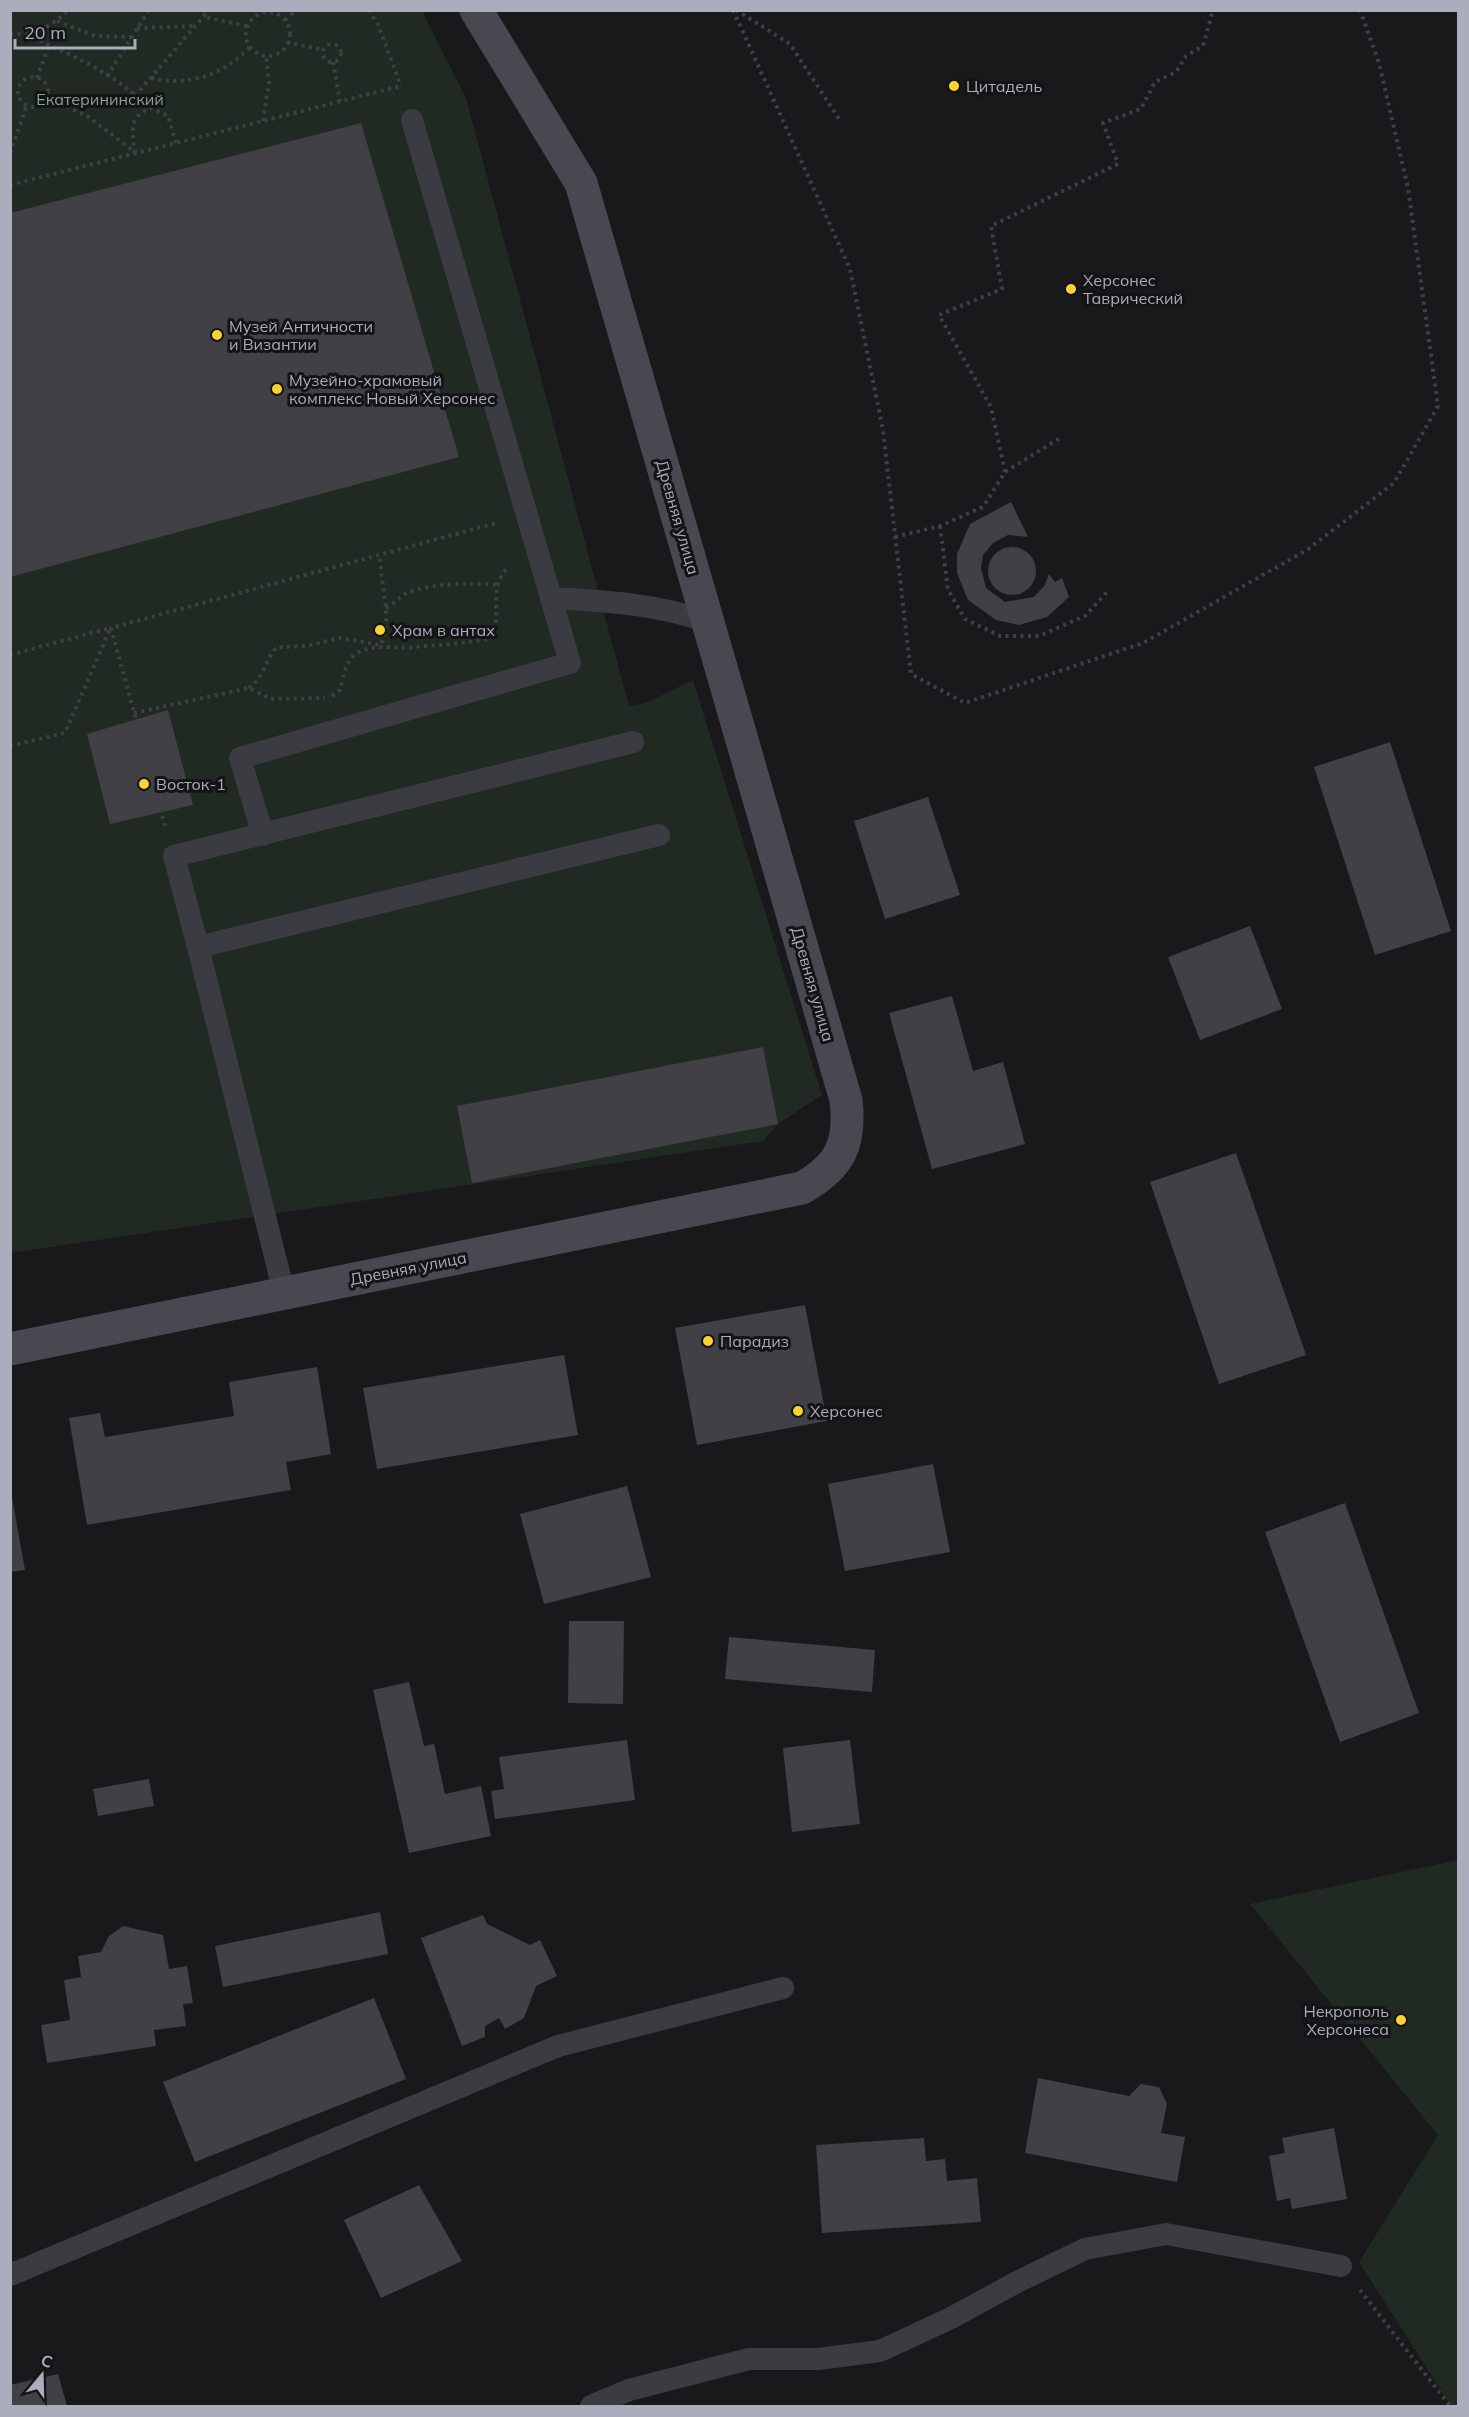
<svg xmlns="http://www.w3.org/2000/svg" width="1469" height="2417" font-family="Mulish,sans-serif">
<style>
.green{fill:#202922}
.building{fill:#404045}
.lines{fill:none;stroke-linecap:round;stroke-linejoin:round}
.path{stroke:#3f4047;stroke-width:4;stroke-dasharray:3 4.5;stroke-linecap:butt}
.lane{stroke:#3b3b42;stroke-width:22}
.secondary{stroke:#474850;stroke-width:33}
.poi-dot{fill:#fad231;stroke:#141316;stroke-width:2}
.labels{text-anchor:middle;stroke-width:6;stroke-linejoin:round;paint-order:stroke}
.poi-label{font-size:16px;fill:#aaadbb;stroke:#141316;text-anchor:start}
.park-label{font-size:16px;fill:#81a788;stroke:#141316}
.street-label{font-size:16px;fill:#aaadbb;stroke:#141316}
</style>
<rect width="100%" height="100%" fill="#19181b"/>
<g class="green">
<polygon points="11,11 422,11 466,98 629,706 646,703 693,680 822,1095 778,1124 763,1141 11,1253"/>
<polygon points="1458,1860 1458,2406 1451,2406 1359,2262 1438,2135 1250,1904"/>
</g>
<g class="building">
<polygon points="361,123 459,457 10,577 10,213"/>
<polygon points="1011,502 1028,537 1008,535 993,543 983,555 981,568 986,588 1005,602 1034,597 1045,585 1049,574 1055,582 1062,578 1069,597 1047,617 1019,625 996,620 968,600 957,573 957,554 970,524"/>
<circle cx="1012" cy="571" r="24"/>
<polygon points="168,710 193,805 110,824 87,734"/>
<polygon points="1390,742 1451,931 1375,955 1314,767"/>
<polygon points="928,797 960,895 885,919 854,821"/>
<polygon points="1250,926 1282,1009 1200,1040 1168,957"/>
<polygon points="952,996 973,1071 1003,1062 1025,1144 932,1169 889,1013"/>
<polygon points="763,1047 778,1124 472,1183 457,1106"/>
<polygon points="1236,1153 1306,1355 1219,1384 1150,1182"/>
<polygon points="805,1305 827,1421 697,1445 675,1328"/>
<polygon points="564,1355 578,1435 377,1469 363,1388"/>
<polygon points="317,1367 331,1454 286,1462 291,1490 87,1525 69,1418 100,1413 105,1437 234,1416 229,1382"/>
<polygon points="933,1464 950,1552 845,1571 828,1484"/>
<polygon points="10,1486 25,1570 10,1572"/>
<polygon points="627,1486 651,1577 544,1604 520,1514"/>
<polygon points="1345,1503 1419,1713 1340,1742 1265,1532"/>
<polygon points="569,1621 624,1621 623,1704 568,1703"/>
<polygon points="729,1637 875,1650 872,1692 725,1679"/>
<polygon points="409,1682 424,1746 434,1744 445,1794 481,1786 491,1836 409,1853 373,1690"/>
<polygon points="627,1740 635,1800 495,1819 491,1791 504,1789 499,1757"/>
<polygon points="850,1740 860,1824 792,1832 783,1748"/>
<polygon points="149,1779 154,1806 98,1816 93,1789"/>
<polygon points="380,1912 388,1954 223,1987 215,1946"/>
<polygon points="483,1915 487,1924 530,1945 540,1940 557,1976 536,1986 524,2018 505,2029 499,2018 485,2026 485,2037 462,2046 421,1938"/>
<polygon points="123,1926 163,1935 169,1969 187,1966 193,2003 183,2004 186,2026 154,2030 156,2046 47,2063 41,2025 70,2020 64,1980 81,1977 78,1956 101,1952 109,1936"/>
<polygon points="374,1998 406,2079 195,2162 163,2082"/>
<polygon points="1038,2078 1129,2096 1141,2084 1159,2087 1167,2104 1161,2133 1185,2137 1177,2182 1025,2153"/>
<polygon points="1334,2128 1347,2199 1292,2209 1290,2198 1277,2201 1269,2156 1285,2153 1282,2138"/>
<polygon points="924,2138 926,2161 945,2159 947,2181 977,2178 981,2222 822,2233 816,2145"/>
<polygon points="419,2185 462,2261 381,2298 344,2220"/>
<polygon points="58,2374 67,2406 11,2406 10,2385"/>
</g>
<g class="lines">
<g class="path">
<polyline points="204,10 209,18 247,26"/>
<polyline points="369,10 378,25 401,86"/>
<polyline points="733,10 850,269 883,430 911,674 965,703 1143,643 1307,550 1394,483 1438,406 1408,188 1379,63 1360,10"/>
<polyline points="736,10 790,44 839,119"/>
<circle cx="268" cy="34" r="22"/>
<polyline points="285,20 297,10"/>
<polyline points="57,21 95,36 132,37"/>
<polyline points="137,28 196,26"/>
<path d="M10 34C35 35 51 27 68 10"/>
<path d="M26 35C64 52 121 74 147 109"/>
<polyline points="287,42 323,50"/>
<circle cx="332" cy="53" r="9"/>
<polyline points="333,62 340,101"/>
<polyline points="107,76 149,10"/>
<circle cx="33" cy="92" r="15"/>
<polyline points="37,78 49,45"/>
<path d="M151 78C189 87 223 75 250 47"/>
<polyline points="135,96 209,10"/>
<polyline points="46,97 87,116 136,153"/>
<polyline points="263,121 269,82 266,55"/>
<polyline points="10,153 27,105"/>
<path d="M135 153C132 133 128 116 151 108L168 116 176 143"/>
<polyline points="10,185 401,86"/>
<polyline points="1005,472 991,407 939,315 1002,289 991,226 1118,164 1103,123 1141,109 1155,82 1176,72 1186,56 1203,46 1213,10"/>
<polyline points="940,526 948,590 965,619 1000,636 1039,636 1085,616 1107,592"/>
<polyline points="895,537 940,526 983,507 1005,472 1060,438"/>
<path d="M386 608C393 604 399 598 405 594 427 583 474 583 498 585"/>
<polyline points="10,655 110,628"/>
<path d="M249 688C264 677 265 660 277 647L307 646 339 638 381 645C393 613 380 587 380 554"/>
<path d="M332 696 340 690C343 678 346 659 357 653 375 643 393 649 412 647 436 645 467 644 490 638 505 611 485 592 509 566"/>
<polyline points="134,713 249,688 271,699 325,698"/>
<polyline points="10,746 65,733 110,629"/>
<polyline points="165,826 111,628 496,523"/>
<polyline points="1360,2290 1450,2406"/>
</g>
<g class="lane">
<path d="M551 598C606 601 657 604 709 622"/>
<polyline points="263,835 240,758 570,663 412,120"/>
<polyline points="198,947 174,856 633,742"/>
<polyline points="284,1293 198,947 659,835"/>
<polyline points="10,2275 558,2046 783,1988"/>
<polyline points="591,2406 629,2390 749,2359 818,2359 880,2351 951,2318 1019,2281 1085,2249 1166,2234 1341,2266"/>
</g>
<path class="secondary" d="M10 1349 802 1188C841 1166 851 1143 846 1100L581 183 476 10"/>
</g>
<g class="poi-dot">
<circle cx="954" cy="86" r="6"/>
<circle cx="1071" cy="289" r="6"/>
<circle cx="217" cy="335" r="6"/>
<circle cx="277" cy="389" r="6"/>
<circle cx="380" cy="630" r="6"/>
<circle cx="144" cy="784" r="6"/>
<circle cx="708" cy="1341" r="6"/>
<circle cx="798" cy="1411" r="6"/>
<circle cx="1401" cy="2020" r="6"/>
</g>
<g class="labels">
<g class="poi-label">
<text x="966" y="92">Цитадель</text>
<text x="1083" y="286">Херсонес<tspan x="1083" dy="18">Таврический</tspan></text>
<text x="229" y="332">Музей Античности<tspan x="229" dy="18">и Византии</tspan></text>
<text x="289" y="386">Музейно-храмовый<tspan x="289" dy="18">комплекс Новый Херсонес</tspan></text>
<text x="392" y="636">Храм в антах</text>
<text x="156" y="790">Восток-1</text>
<text x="720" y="1347">Парадиз</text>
<text x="810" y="1417">Херсонес</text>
<text x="1389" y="2017" text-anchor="end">Некрополь<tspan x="1389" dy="18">Херсонеса</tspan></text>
</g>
<g class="park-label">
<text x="100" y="105">Екатерининский</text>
</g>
<g class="street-label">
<text transform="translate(678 517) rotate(74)" y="6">Древняя улица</text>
<text transform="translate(813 984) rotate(74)" y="6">Древняя улица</text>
<text transform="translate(408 1268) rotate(-11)" y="6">Древняя улица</text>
</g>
</g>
<rect width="1469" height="2417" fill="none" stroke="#aaadbb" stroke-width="24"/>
<g transform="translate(42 2375) rotate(19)" stroke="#141316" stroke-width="4.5" paint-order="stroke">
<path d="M0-4.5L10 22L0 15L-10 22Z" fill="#aaadbb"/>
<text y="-9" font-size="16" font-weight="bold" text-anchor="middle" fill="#aaadbb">С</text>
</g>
<path d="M15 39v9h120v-9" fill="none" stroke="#aaadbb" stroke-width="3"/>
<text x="24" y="39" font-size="18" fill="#aaadbb" stroke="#141316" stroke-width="4.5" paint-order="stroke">20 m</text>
</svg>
